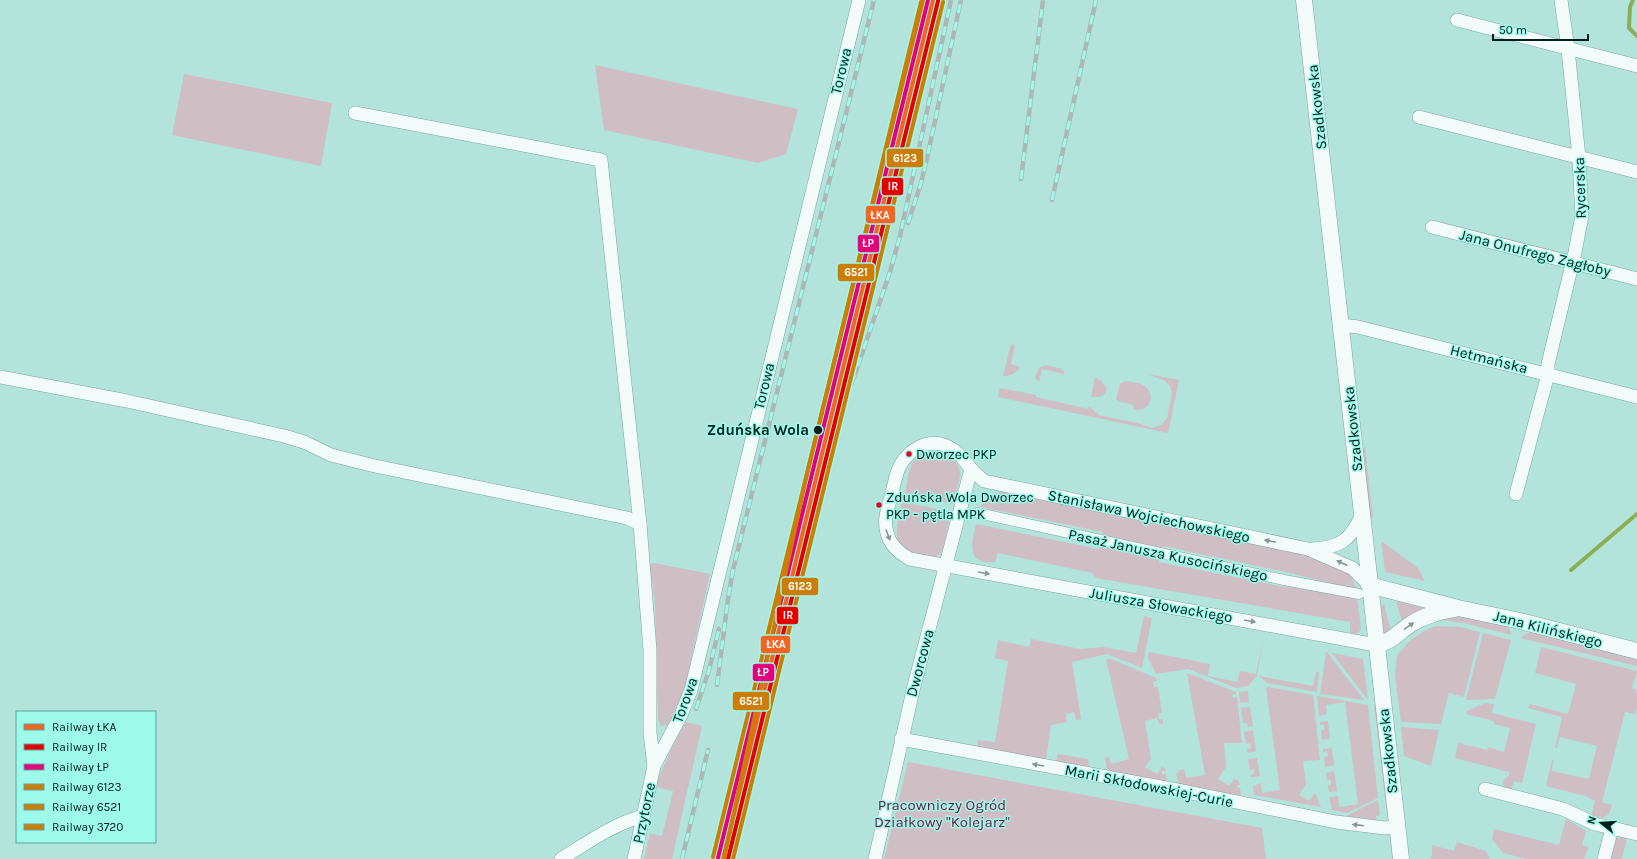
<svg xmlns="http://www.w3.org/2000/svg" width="1637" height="859" font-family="Karla,sans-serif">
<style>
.green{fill:#cfbec4}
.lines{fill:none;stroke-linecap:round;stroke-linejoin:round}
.stream{stroke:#8caf56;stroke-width:4}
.pedestrian-casing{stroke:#7ca59f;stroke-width:11}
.minor-casing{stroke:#7ca59f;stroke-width:14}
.tertiary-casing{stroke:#7ca59f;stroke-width:17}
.pedestrian{stroke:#f3fbfa;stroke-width:10}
.minor{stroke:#f3fbfa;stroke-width:13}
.tertiary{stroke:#f3fbfa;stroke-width:16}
.rail-casing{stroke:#abb8b6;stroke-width:4.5}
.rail{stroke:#9df9ea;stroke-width:3;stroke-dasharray:9;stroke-linecap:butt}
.rail-1-casing{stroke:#9df9ea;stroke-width:7}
.rail-2-casing{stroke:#9df9ea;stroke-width:7}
.rail-3-casing{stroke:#9df9ea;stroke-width:7}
.rail-4-casing{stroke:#9df9ea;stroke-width:7}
.rail-5-casing{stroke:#9df9ea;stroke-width:7}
.rail-6-casing{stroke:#9df9ea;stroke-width:7}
.rail-1{stroke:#f26522;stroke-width:4}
.rail-2{stroke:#e50000;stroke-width:4}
.rail-3{stroke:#e5007d;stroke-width:4}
.rail-4{stroke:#cc7d05;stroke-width:4}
.rail-5{stroke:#cc7d05;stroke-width:4}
.rail-6{stroke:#cc7d05;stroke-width:4}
.oneway{fill:#879896}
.stop-dot{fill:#021f1b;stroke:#9df9ea;stroke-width:1.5}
.bus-dot{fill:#e4002b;stroke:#9df9ea;stroke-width:1.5}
.labels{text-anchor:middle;stroke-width:3;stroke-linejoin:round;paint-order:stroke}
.bus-label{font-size:14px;fill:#021f1b;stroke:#9df9ea;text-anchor:start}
.street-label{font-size:15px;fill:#021f1b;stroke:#9df9ea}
.stop-label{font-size:15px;font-weight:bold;fill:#021f1b;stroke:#9df9ea;text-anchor:end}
.park-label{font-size:15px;fill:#7b123d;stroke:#9df9ea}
.line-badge{stroke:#9df9ea;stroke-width:1.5}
.badge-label{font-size:11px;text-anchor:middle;font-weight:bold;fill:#fff}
</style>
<rect width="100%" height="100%" fill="#b2e4dc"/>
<g class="green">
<polygon points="595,65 798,109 786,154 758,163 604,130"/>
<polygon points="184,74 332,103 321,166 172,135"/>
<path d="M1011 344 1015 345 1011 364 1020 367C1016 374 1011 376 1003 376Z"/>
<path d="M1046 365 1062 369 1064 371V374L1042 369 1039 382 1035 378C1037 371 1038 367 1046 365Z"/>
<polygon points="1148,374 1179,380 1168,433 998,397 1000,388 1036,395 1036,397 1088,409 1089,406 1099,415 1137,423 1152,428 1161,425 1167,418 1172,393 1170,386 1165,381"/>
<path d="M1095 377 1101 381 1107 388C1106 396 1099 398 1091 397Z"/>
<path d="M1125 381C1130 382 1136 382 1141 384 1156 390 1154 411 1134 410L1133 405 1118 401 1116 399 1120 384Z"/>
<polygon points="1365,447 1373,518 1370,517 1362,450"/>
<path d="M929 451C941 452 959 457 960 473 960 483 955 494 953 504L905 493C909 475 908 458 929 451Z"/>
<path d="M1005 491 1305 555 1327 562 1349 572 1357 590 1290 573 1163 546 1161 551 1102 538 1103 532 980 507C987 497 994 492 1005 491Z"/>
<path d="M902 502 951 512 943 549C941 552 940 555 937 556 928 561 903 551 899 542 894 529 899 515 902 502Z"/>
<path d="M976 524 1099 549 1100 545 1160 558 1159 562 1274 585 1357 597 1361 628 1359 632 1355 634H1350V622L1096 578 1092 573 998 553 995 562C991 562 986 563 982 561 966 556 974 535 976 524Z"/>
<polygon points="1381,541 1417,567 1425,581 1385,572"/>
<polygon points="654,563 710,574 684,690 671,722 667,725 661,726 658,720 655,602 649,565"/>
<polygon points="1396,601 1428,608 1402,622"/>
<polygon points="1384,604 1391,632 1388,634 1383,634 1380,607"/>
<polygon points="1144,616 1152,618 1142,668 1107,654 1072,662 1081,719 1076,720 1074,712 1066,714 1067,722 1051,725 1046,760 977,746 978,740 995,742 1008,661 995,658 998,640 1029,647 1031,639 1080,649 1103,647 1136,653"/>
<polygon points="1460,616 1506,626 1510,630 1512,635 1463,623 1433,619"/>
<polygon points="1436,626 1461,627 1480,632 1464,697 1449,693 1441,724 1401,722 1395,675 1397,656 1409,641 1426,630"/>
<polygon points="1531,632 1637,659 1637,666 1521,638 1525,634"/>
<polygon points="1483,633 1511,640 1495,699 1466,700"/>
<polygon points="1263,639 1257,676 1248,686 1236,688 1188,669 1156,674 1148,658 1149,652 1210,664 1208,676 1237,682 1240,671 1256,674"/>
<polygon points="1541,647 1637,671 1632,688 1637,690 1637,708 1635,714 1625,712 1602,802 1612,805 1609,814 1603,818 1591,816 1595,801 1585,796 1546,786 1552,760 1553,760 1552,771 1589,779 1597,746 1560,737 1557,748 1555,748 1562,717 1528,708 1530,704 1568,714 1576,684 1535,673"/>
<polygon points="1326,652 1327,652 1364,700 1320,694"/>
<polygon points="1332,653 1363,659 1368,700"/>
<polygon points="1106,659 1111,659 1156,678 1157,681 1153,682 1154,687 1158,687 1162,713 1158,714 1159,719 1163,719 1163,724 1159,724 1157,718 1145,721 1151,759 1145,767 1157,774 1162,767 1165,768 1166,771 1162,771 1162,774 1166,774 1167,782 1107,771 1105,758 1109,756 1111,764 1129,759"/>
<polygon points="1316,672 1319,672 1317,692 1267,683 1259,676 1313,686"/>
<polygon points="1187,673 1236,692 1236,694 1232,695 1233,698 1237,697 1242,743 1224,743 1226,767 1218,779 1229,786 1234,779 1238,780 1240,785 1237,785 1237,788 1240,788 1241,796 1179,784 1176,774 1180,770 1184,769 1186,778 1205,775"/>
<polygon points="1269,687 1313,695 1320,760 1303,761 1306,784 1299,795 1309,801 1314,794 1316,794 1321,807 1254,795 1253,786 1261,783 1262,793 1280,790 1266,688"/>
<polygon points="1248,691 1249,702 1240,703 1239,692"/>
<polygon points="1317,696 1368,705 1378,798 1347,813 1332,810 1329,797 1338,796 1339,807 1358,804 1345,702 1326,705 1327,714 1319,716"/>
<polygon points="1485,703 1494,704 1492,713 1536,724 1522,783 1514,781 1512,788 1510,790 1506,789 1503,784 1504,779 1509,776 1509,772 1455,758 1458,743 1487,750 1488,747 1504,752 1510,728 1494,724 1494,721 1466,714 1467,711"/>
<polygon points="1377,704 1388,809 1387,815 1374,705"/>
<polygon points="1250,707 1253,726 1248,727 1247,723 1243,723 1241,708"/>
<polygon points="1328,721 1330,739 1322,740 1321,730 1324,730 1324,725 1320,725 1320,722"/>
<path d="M686 722 702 726 672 859H644L650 833 662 836 673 791 656 787C663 764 674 743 686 722Z"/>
<polygon points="1401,727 1439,730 1431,766 1404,756"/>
<polygon points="1253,730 1256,751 1248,753 1247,749 1251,748 1250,743 1246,744 1244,732"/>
<polygon points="1332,748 1334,765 1325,767 1324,757 1328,756 1327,751 1323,752 1323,749"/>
<polygon points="1058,754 1088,759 1089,767 1056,761"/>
<polygon points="1257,758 1260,776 1251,777 1250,775 1254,774 1254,769 1250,770 1248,759"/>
<polygon points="908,762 1262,828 1266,859 884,859"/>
<polygon points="1334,771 1337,791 1329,792 1328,785 1331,785 1331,780 1327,780 1326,773"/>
<polygon points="1378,800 1380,815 1376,816 1377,821 1346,816"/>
<polygon points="1566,819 1586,831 1582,845 1589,847 1584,859 1526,859 1503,853 1492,839 1494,829 1559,845"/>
<polygon points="1624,836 1627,838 1622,859 1609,859 1615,839"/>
<polygon points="1457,842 1486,851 1490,859 1430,859 1432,856 1432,845 1454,851"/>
</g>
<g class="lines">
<g class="stream">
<polyline points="1633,0 1630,7 1629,28 1637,36"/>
<polyline points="1571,570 1637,514"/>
</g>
<defs>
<polyline id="pedestrian" points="978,513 1284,580 1359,594"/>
<g id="minor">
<polyline points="1457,20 1637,66"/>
<polyline points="355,113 601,160 640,524 650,650 650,733 654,766"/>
<polyline points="1419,117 1637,172"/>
<polyline points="1432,227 1637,279"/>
<polyline points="1341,325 1358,327 1637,397"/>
<polyline points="0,377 127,401 284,436 304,442 331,455 375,466 627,518 640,524"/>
<polyline points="1516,494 1548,374 1548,364 1575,252 1582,216 1579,158 1568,49 1561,0"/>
<path d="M1312 549C1340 548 1351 540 1362 514"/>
<path d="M1369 585 1352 568 1308 549 984 481C980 477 974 473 971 469 963 458 957 450 944 445 925 438 905 453 898 470 895 479 893 488 891 497 888 508 883 520 887 533 890 545 899 553 910 559L1376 645"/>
<polyline points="901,739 1177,790 1336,822 1385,828 1397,827"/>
<polyline points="1485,789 1563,809 1595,824 1637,834"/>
<path d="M561 859C587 843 613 824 643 816"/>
<polyline points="634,859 654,766 681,715 691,690 859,0"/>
<polyline points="875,859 914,686 971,469"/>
<polyline points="1604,859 1612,828"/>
</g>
<g id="tertiary">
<polyline points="1304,0 1401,859"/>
<polyline points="1369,585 1458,608 1520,621 1637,651"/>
<path d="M1376 645C1392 642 1398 632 1411 624 1425 615 1439 612 1455 609"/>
</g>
</defs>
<use href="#pedestrian" class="pedestrian-casing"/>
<use href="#minor" class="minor-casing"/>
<use href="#tertiary" class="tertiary-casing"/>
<use href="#pedestrian" class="pedestrian"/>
<use href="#minor" class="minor"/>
<use href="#tertiary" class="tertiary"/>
<defs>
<g id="rail">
<polyline points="1021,179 1043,0"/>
<polyline points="1052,200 1096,0"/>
<polyline points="908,223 921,183 927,158 961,0"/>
<polyline points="852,383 890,272 900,236 951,0"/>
<polyline points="717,685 728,599 733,570 874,0"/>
<polyline points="696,709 709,670 719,629"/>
<polyline points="682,859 708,750"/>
</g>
</defs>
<use href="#rail" class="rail-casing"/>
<use href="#rail" class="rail"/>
<defs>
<polyline id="rail-1" points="723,859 933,0"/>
<polyline id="rail-2" points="728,859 938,1"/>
<polyline id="rail-3" points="718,858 928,0"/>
<polyline id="rail-4" points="733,859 943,2"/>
<polyline id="rail-5" points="713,857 923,0"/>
<polyline id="rail-6" points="724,859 806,478 921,2"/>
</defs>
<use href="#rail-1" class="rail-1-casing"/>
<use href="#rail-2" class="rail-2-casing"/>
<use href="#rail-3" class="rail-3-casing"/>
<use href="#rail-4" class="rail-4-casing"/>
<use href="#rail-5" class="rail-5-casing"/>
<use href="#rail-6" class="rail-6-casing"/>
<use href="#rail-1" class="rail-1"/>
<use href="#rail-2" class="rail-2"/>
<use href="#rail-3" class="rail-3"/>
<use href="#rail-4" class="rail-4"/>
<use href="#rail-5" class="rail-5"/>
<use href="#rail-6" class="rail-6"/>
</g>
<defs><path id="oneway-solid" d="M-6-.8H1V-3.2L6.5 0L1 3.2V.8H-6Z"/></defs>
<g class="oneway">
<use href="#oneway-solid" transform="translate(888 535) rotate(69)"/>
<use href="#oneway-solid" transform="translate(1270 541) rotate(-168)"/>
<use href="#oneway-solid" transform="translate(1342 563) rotate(-155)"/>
<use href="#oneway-solid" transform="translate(984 573) rotate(10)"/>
<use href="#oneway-solid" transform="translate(1250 621) rotate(10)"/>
<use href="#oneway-solid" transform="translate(1409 626) rotate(-34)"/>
<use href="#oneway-solid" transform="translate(1038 765) rotate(-170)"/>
<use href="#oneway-solid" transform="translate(1358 825) rotate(-173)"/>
</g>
<circle class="stop-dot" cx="818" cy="430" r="5"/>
<g class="bus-dot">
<circle cx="909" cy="454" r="3.5"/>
<circle cx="879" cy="505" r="3.5"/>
</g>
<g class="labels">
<g class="bus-label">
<text x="916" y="459">Dworzec PKP</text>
<text x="886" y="502">Zduńska Wola Dworzec<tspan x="886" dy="17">PKP - pętla MPK</tspan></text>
</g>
<g class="street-label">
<text transform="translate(841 71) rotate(-76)" y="5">Torowa</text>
<text transform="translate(1317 107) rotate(-96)" y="5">Szadkowska</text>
<text transform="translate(1580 188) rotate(-92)" y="5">Rycerska</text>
<text transform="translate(1535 253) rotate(14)" y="5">Jana Onufrego Zagłoby</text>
<text transform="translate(1489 359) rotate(14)" y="5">Hetmańska</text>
<text transform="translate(764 386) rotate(-76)" y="5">Torowa</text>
<text transform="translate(1353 429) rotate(-96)" y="5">Szadkowska</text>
<text transform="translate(1149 516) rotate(12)" y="5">Stanisława Wojciechowskiego</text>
<text transform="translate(1168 555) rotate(12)" y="5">Pasaż Janusza Kusocińskiego</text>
<text transform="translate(1161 605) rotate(10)" y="5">Juliusza Słowackiego</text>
<text transform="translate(1548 629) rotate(14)" y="5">Jana Kilińskiego</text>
<text transform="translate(920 663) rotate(-75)" y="5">Dworcowa</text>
<text transform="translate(685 700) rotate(-70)" y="5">Torowa</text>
<text transform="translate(1388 751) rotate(-96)" y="5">Szadkowska</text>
<text transform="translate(1149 786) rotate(11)" y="5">Marii Skłodowskiej-Curie</text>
<text transform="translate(644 813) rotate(-78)" y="5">Przytorze</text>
</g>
<g class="stop-label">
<text x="809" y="435">Zduńska Wola</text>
</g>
<g class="park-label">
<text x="942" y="810">Pracowniczy Ogród<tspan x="942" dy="17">Działkowy "Kolejarz"</tspan></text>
</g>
</g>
<g class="line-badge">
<rect x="886" y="148" width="38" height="20" rx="4" fill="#cc7d05"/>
<rect x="881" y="177" width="23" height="19" rx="4" fill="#e50000"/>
<rect x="865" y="205" width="31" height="19" rx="4" fill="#f26522"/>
<rect x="857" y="234" width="23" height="19" rx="4" fill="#e5007d"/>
<rect x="837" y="263" width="38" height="19" rx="4" fill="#cc7d05"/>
<rect x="781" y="577" width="38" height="19" rx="4" fill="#cc7d05"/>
<rect x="776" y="606" width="23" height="19" rx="4" fill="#e50000"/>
<rect x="760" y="635" width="31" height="19" rx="4" fill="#f26522"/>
<rect x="752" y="663" width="23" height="19" rx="4" fill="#e5007d"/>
<rect x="732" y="691" width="38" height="20" rx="4" fill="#cc7d05"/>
</g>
<g class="badge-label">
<text x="905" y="162">6123</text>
<text x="893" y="190">IR</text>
<text x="880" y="219">ŁKA</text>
<text x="868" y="247">ŁP</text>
<text x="856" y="276">6521</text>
<text x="800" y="590">6123</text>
<text x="788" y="619">IR</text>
<text x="776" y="648">ŁKA</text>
<text x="763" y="676">ŁP</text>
<text x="751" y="705">6521</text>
</g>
<rect x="16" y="711" width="140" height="132" fill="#9df9ea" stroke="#5fa297"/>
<rect x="24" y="724" width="20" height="6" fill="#f26522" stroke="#5fa297"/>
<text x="52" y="731" font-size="12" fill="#021f1b">Railway ŁKA</text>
<rect x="24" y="744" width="20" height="6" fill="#e50000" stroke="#5fa297"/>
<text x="52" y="751" font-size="12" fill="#021f1b">Railway IR</text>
<rect x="24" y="764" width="20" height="6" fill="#e5007d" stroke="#5fa297"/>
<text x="52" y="771" font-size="12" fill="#021f1b">Railway ŁP</text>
<rect x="24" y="784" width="20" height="6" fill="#cc7d05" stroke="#5fa297"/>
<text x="52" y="791" font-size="12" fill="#021f1b">Railway 6123</text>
<rect x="24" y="804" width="20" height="6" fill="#cc7d05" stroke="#5fa297"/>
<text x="52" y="811" font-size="12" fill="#021f1b">Railway 6521</text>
<rect x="24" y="824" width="20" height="6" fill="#cc7d05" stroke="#5fa297"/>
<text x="52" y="831" font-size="12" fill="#021f1b">Railway 3720</text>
<g transform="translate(1601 823) rotate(287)" stroke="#9df9ea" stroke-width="3" paint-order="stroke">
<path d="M0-3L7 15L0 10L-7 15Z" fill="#021f1b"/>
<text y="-6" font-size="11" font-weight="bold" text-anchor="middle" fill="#021f1b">N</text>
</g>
<path d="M1493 34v6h95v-6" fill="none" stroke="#021f1b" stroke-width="2"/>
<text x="1499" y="34" font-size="12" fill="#021f1b" stroke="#9df9ea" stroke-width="3" paint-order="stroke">50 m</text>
</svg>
